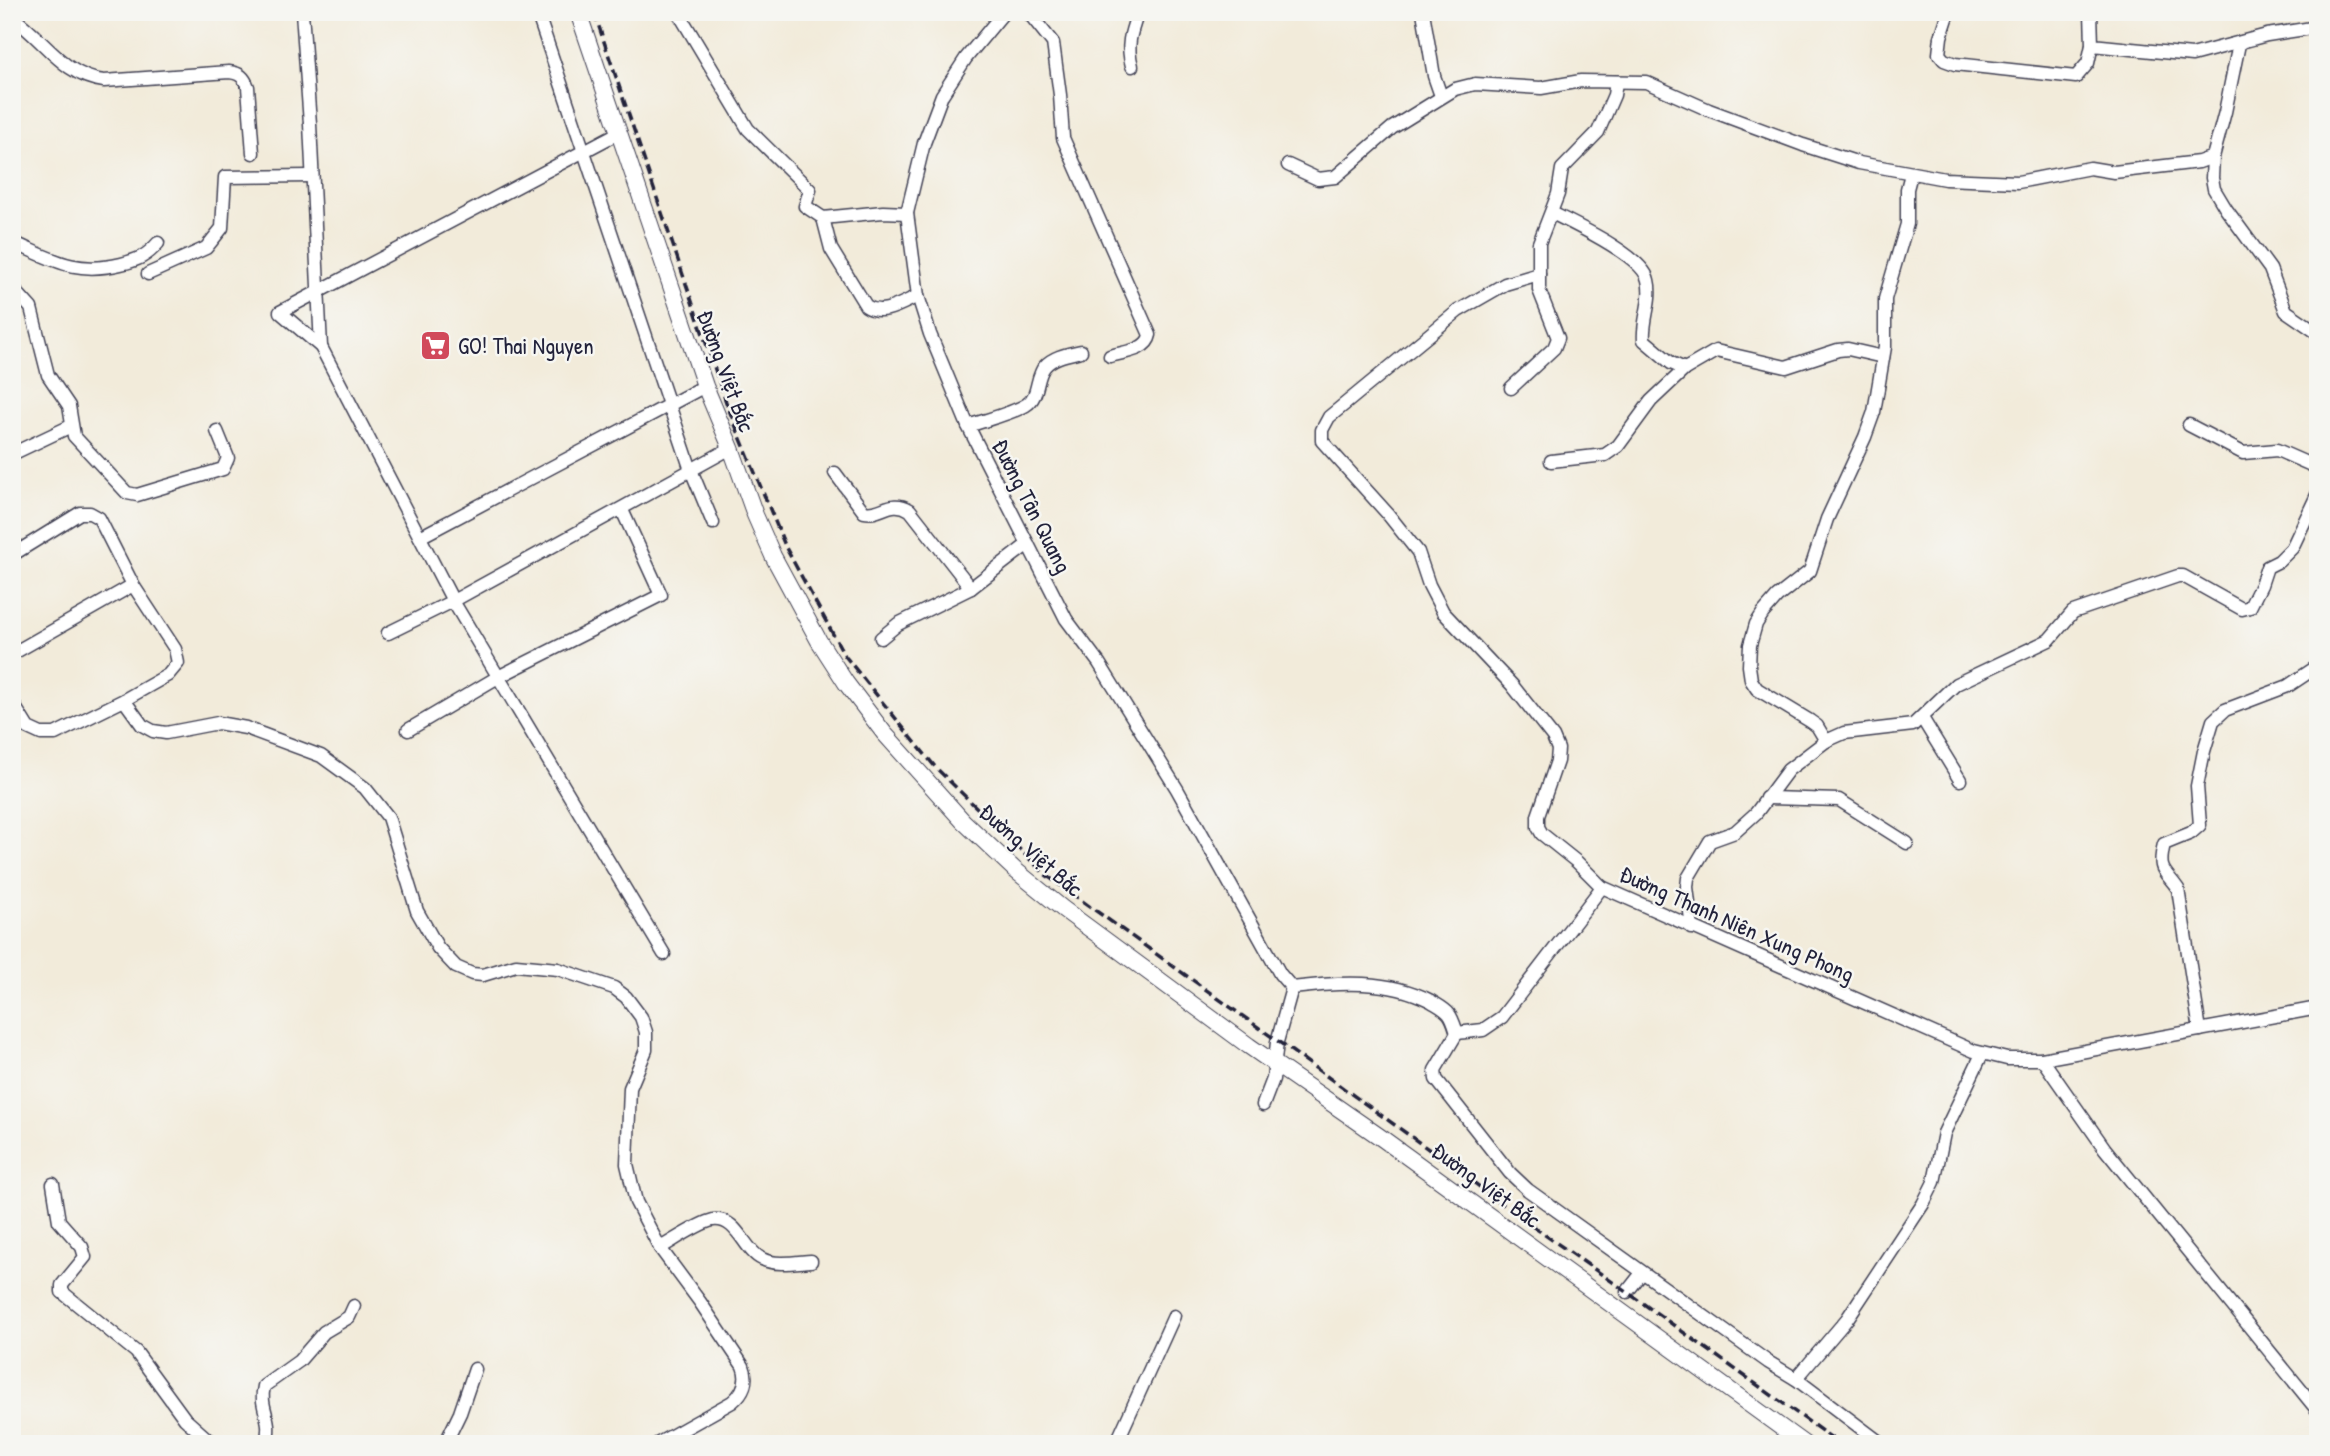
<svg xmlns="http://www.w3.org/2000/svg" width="2330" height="1456" font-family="'Patrick Hand',sans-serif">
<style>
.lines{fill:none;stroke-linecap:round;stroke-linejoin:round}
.minor-casing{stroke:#414053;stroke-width:15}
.major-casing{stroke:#414053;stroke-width:18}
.minor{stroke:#fff;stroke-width:12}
.major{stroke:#fff;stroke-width:16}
.rail{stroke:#22223b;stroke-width:3.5;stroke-dasharray:10 5;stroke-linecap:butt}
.labels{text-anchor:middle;stroke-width:5;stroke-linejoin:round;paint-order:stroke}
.poi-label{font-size:23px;fill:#22223b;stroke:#f6f6f2;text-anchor:start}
.street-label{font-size:23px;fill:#22223b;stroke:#f6f6f2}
</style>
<rect width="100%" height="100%" fill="#f6f6f2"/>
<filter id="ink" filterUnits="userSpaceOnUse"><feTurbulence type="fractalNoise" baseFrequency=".0143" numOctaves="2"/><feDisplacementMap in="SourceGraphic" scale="14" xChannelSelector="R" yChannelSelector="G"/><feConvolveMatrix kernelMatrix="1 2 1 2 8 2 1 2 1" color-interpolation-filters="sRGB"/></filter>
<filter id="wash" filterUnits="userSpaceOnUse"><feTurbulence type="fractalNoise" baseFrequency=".00686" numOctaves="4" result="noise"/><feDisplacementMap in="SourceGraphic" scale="28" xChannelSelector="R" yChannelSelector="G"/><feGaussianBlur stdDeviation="1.57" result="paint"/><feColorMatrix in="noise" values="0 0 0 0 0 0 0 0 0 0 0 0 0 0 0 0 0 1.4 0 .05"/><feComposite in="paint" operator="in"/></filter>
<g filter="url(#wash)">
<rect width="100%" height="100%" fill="#f2ebda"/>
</g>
<g filter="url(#ink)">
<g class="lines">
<defs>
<g id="minor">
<polyline points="302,12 310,124 321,347 453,601 664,954"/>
<polyline points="537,12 691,470 713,523"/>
<path d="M678 12 748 129 810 190 805 206 823 218 831 249 866 306C882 317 902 303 918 296"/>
<polyline points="1004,12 966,58 942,95 924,143 907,213 918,296 930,334 968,426 1066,619 1099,663 1177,789 1280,974 1292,988"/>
<path d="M1028 12 1053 43 1060 95 1063 138 1150 335C1147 351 1123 352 1110 356"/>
<polyline points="1423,12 1434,76 1441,96"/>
<polyline points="1949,12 1941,37 1939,54 1944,60 1955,64 2076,77 2088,63 2092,45"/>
<polyline points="2091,12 2092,45 2192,55 2267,35 2318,27"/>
<path d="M12 17C44 39 63 76 104 81L229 72C240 73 244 77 248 87L253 153"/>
<polyline points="2239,44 2225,112 2213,157 2212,178 2214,189 2226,209 2270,269 2286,311 2318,333"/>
<path d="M1132 66C1126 45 1131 32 1138 12"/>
<polyline points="1288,165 1318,179 1335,177 1392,128 1455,89 1475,84 1541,88 1581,81 1646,82 1709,110 1803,145 1859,163 1945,179 2018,182 2090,168 2114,172 2199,162 2213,157"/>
<path d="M1552 213C1574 224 1643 256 1648 280 1653 300 1642 320 1644 340L1671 363 1685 369"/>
<polyline points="823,218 883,212 907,213"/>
<path d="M12 242C54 260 75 275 121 264 138 260 147 256 158 243"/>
<polyline points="148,274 206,248 222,228 225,177 312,176"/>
<polyline points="1539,274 1505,284 1458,311 1329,417 1322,430 1322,441 1387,513 1418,552 1429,585 1443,612 1512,685 1553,737 1558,749 1557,761 1538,816 1538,827 1542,834 1577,862 1602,887"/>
<polyline points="12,287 31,308 48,375 69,406 74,436 127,493 137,495 223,469 228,458 217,431"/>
<polyline points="321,347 280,312 620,132"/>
<polyline points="1511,388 1554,348 1558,338 1539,290 1539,243 1558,194 1562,169 1598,132 1614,95 1616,82"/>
<polyline points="2189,425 2243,453 2277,450 2318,468"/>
<path d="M968 426C985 420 1011 414 1026 405 1040 396 1035 377 1045 366 1054 356 1069 354 1081 351"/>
<polyline points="12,454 71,426"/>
<polyline points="1551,461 1605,455 1618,446 1651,401 1685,369 1716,351 1786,367 1838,350 1848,349 1883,357"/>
<path d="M835 473 864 512C881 516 890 498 910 510L971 588"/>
<polyline points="420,537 705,386"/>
<polyline points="12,555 80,513 90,513 99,518 133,585 175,649 178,663 168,675 124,700 55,734 41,734 28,728 12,702"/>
<polyline points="388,633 453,601 731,448"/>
<polyline points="881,638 898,624 971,588 1028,544"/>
<polyline points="12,654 133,585"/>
<path d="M124 700 142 725 153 731 166 733 218 723 246 728 321 756 365 788 388 817 417 911 438 948 456 967 472 974 483 975 516 965 558 969 614 988 626 997 641 1017 646 1032V1050L630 1088 627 1164 636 1202 660 1248 700 1302 743 1366C749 1381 743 1393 732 1402L657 1444"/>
<polyline points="1922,718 1960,780"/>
<polyline points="408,730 498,677 661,595 622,510"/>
<polyline points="1826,741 1817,726 1810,721 1757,689 1751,680 1749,666 1750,645 1756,624 1763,613 1777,597 1810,571 1827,519 1865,437 1874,412 1885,347 1885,299 1907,224 1907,189 1911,174"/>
<polyline points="1766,798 1839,800 1907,843"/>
<polyline points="1692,928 1687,887 1688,878 1710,841 1735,832 1756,813 1788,770 1826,741 1844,733 1913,725 1956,684 2049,640 2073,612 2178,576 2183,576 2242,609 2250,607 2261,585 2267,567 2279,561 2292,548 2318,493"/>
<path d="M1292 988C1340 982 1388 979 1431 1001 1437 1005 1444 1008 1449 1014 1453 1019 1455 1027 1457 1033L1483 1030 1502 1017 1602 887 1974 1051 2007 1059H2042L2318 1008"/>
<path d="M2200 1030 2178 889C2165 870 2157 872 2164 844L2191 833 2200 825 2197 786 2204 751 2213 721 2225 710 2288 686 2318 666"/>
<polyline points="1457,1033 1435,1070 1436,1079 1510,1173 1528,1190 1768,1362 1796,1379 1882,1444"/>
<polyline points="2042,1059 2105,1149 2318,1411"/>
<polyline points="1263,1105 1273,1079 1277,1042 1292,988"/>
<polyline points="53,1184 59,1221 82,1247 85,1257 62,1285 62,1292 136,1352 185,1419 213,1444"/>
<path d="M660 1248C674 1240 699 1223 713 1220 738 1217 744 1251 762 1259 776 1266 796 1262 811 1261"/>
<polyline points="1627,1292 1642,1273"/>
<polyline points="1796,1379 1847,1319 1923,1204 1934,1182 1944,1133 1982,1054"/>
<path d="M265 1444C275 1420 258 1409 264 1386L299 1361 324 1332 349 1317 354 1306"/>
<polyline points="445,1444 460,1413 475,1369"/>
<polyline points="1116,1444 1174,1316"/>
</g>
<polyline id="major" points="578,12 705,386 731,448 755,515 773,556 819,641 846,683 884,733 963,821 1015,870 1063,909 1249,1046 1383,1139 1804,1444"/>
</defs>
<use href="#minor" class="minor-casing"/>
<use href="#major" class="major-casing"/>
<use href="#minor" class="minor"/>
<use href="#major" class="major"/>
<polyline class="rail" points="594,12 727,405 786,548 845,656 936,768 1046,875 1445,1161 1525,1221 1627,1292 1840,1444"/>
</g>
</g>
<defs>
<symbol id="supermarket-square" viewBox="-11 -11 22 22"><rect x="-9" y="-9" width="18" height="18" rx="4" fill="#d1495b" stroke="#f6f6f2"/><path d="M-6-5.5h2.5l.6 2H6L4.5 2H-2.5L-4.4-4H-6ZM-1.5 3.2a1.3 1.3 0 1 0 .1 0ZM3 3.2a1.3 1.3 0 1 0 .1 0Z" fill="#fff"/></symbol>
</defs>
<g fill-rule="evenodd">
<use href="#supermarket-square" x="418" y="328" width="35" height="35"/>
</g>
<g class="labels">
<g class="poi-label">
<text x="458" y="354">GO! Thai Nguyen</text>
</g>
<g class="street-label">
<text transform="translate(726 371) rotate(70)" y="8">Đường Việt Bắc</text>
<text transform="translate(1032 506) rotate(63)" y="8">Đường Tân Quang</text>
<text transform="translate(1031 850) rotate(41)" y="8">Đường Việt Bắc</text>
<text transform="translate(1737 924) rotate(24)" y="8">Đường Thanh Niên Xung Phong</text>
<text transform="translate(1486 1185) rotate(36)" y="8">Đường Việt Bắc</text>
</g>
</g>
<rect width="2330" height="1456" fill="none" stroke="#f6f6f2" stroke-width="42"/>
</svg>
